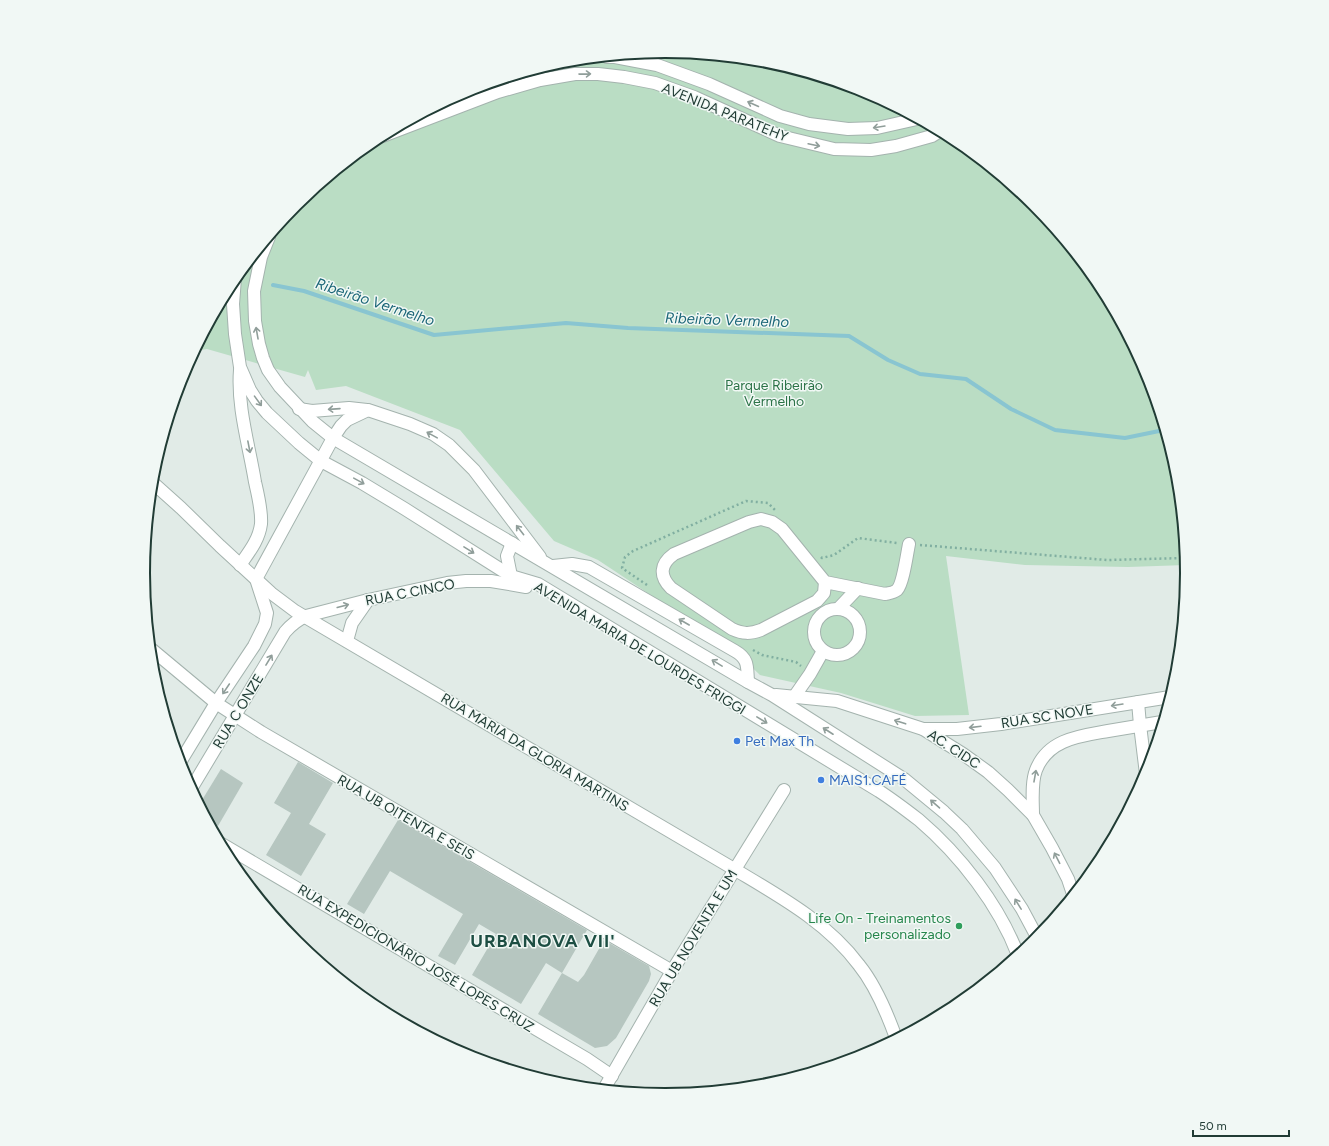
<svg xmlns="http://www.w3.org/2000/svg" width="1329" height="1146" font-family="Figtree,sans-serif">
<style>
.green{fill:#baddc4}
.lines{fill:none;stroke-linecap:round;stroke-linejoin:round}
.stream{stroke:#89c5d1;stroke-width:4}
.building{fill:#b6c6c0}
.minor-casing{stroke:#a4b3ae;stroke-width:14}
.path{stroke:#81afa1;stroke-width:2.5;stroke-dasharray:2 3;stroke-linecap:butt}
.minor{stroke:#fff;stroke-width:12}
.oneway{stroke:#909e9a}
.shop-dot{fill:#3f7fe0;stroke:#f1f8f5;stroke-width:1.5}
.leisure-dot{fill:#2e9e5b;stroke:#f1f8f5;stroke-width:1.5}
.labels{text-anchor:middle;stroke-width:3;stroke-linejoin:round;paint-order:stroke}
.street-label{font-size:14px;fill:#213c35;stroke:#f1f8f5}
.park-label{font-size:14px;fill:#2c7348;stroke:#f1f8f5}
.shop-label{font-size:14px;fill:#366cbe;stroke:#f1f8f5;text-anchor:start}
.leisure-label{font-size:14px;fill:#27864d;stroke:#f1f8f5;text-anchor:end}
.water-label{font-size:15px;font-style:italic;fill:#1c6778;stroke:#f1f8f5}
.district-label{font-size:18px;font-weight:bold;letter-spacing:1px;fill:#1d4e43;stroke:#f1f8f5}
.rim{fill:none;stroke:#213c35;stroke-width:2}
</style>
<rect width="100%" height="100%" fill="#e1ebe7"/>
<polygon class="green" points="665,51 767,61 864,91 955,139 1034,204 1099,283 1147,373 1177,471 1186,565 1128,567 1025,565 946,556 969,715 915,716 841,693 760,675 735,651 598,560 554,541 460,430 346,386 316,390 308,370 305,377 207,349 194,351 231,283 296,204 375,139 465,91 563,61"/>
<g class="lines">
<polyline class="stream" points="273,285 304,291 434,335 566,323 628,328 849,336 888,360 920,374 966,379 1011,409 1055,430 1125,438 1164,430"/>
</g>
<g class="building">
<polygon points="298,762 333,783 309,824 326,834 301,876 266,855 291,813 274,803"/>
<polygon points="221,769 243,783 218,826 207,820 199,805"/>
<polygon points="398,820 587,930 562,973 546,963 521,1004 472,975 496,934 479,924 455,965 438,956 463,914 390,871 364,914 347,904"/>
<polygon points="604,940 649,966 651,974 649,981 616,1038 607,1046 595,1048 538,1014 562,973 578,982 584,975"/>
</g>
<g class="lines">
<defs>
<g id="minor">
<polyline points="607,57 615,57 657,65 709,84 780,116 809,124 848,129 877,128 917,119"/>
<polyline points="375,139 498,92 540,80 575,74 598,74 624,77 655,83 694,97 780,136 834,149 871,150 896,146 932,136 940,131"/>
<polyline points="269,237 261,257 254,291 255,321 259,344 263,358 268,370 280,387 312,421 333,438 748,682 772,695 904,779 944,812 962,829 995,868 1022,909 1037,937"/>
<path d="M235 278 233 304 235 334 240 367 250 390 257 401 267 413 299 443 321 461 362 483 405 509 511 576 538 584 879 791C893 800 906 810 919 820 960 855 999 905 1018 955"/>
<polyline points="299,409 312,411 349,408 367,410"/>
<path d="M152 482 181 508 220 546 271 593 295 611 734 869C779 896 827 922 859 965 876 986 887 1013 896 1038"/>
<path d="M240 565C249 552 259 540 261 524 262 511 258 495 255 482 249 445 237 407 240 370"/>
<path d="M553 566 572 564 589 567 735 651C749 659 747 667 748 682"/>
<polyline points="511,576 507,556 512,543"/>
<path d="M825 582 824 593 817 601 761 630C750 634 743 634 732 629L671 588C659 576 660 564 674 554L749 522 761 519 772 522 782 529 825 582 885 594C890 593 893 593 897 590 903 584 907 554 909 544"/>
<circle cx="837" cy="632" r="23"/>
<polyline points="838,609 858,588"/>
<polyline points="347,641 352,623 368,600"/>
<polyline points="150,648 216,703 261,732 672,971"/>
<polyline points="776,695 837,701 923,729 963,754 988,772 1008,790 1033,815 1052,848 1068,879 1073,894"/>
<polyline points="794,697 810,674 823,651"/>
<polyline points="1138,702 1140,725 1146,774"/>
<polyline points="923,729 957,729 1001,724 1170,697"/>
<polyline points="179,764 216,703 254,646 265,624 267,613 256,579 333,438 341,426 347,420 368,410 410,424 433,434 449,445 474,470 540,557"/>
<path d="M191 789 285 632C291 625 297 620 306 616L368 600 447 583 466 581H491L526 587"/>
<path d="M1033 815C1033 801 1031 783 1036 770 1048 739 1080 736 1108 731 1126 728 1144 725 1162 722"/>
<polyline points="220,843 587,1059 612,1076"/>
<polyline points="604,1089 672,971 784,790"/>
</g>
</defs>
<use href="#minor" class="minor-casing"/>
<g class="path">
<polyline points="920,545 1107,560 1185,558"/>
<polyline points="821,557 822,558 834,555 858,538 897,543"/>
<polyline points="647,585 622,568 625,557 633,551 746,501 768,503 775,510"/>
<polyline points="753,650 762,655 796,662 801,666"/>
</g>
<use href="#minor" class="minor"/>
</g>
<defs><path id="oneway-shaft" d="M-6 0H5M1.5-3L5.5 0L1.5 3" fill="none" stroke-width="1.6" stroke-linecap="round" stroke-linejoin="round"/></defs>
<g class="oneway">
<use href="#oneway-shaft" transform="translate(585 74) rotate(-1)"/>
<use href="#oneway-shaft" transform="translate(753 104) rotate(-156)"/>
<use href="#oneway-shaft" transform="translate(879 127) rotate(171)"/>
<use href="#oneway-shaft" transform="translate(814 145) rotate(12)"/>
<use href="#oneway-shaft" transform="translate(257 333) rotate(-100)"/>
<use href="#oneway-shaft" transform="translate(258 401) rotate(54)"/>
<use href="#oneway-shaft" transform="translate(334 409) rotate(176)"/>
<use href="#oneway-shaft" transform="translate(432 435) rotate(-151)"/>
<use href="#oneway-shaft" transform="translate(249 447) rotate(79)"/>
<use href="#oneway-shaft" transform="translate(359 481) rotate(29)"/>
<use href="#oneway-shaft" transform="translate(520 530) rotate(-128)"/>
<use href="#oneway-shaft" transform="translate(469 550) rotate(32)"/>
<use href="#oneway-shaft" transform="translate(343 606) rotate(-15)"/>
<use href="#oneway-shaft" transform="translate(684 622) rotate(-150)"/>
<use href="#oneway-shaft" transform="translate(269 660) rotate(-59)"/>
<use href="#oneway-shaft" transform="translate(717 663) rotate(-149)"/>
<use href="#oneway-shaft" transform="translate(226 689) rotate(124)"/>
<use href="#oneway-shaft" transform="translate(1117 705) rotate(171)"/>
<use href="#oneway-shaft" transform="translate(762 720) rotate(31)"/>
<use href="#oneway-shaft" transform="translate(900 722) rotate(-162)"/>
<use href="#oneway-shaft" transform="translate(975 727) rotate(173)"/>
<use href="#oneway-shaft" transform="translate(828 731) rotate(-147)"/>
<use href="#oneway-shaft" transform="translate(1035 776) rotate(-80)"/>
<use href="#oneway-shaft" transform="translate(935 804) rotate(-139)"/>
<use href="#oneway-shaft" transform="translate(1057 858) rotate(-117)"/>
<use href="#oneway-shaft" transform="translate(1018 904) rotate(-122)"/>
</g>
<g class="shop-dot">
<circle cx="737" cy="741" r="4"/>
<circle cx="821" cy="780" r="4"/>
</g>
<circle class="leisure-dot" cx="959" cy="926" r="4"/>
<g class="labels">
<g class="street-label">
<text transform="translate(725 112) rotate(22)" y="5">AVENIDA PARATEHY</text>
<text transform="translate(410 592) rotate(-11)" y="5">RUA C CINCO</text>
<text transform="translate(640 648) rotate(31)" y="5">AVENIDA MARIA DE LOURDES FRIGGI</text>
<text transform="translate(238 711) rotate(-59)" y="5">RUA C ONZE</text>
<text transform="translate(1047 716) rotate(-9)" y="5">RUA SC NOVE</text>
<text transform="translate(954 749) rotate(33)" y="5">AC. CIDC</text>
<text transform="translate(535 752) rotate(31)" y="5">RUA MARIA DA GLORIA MARTINS</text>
<text transform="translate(406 817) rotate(30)" y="5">RUA UB OITENTA E SEIS</text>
<text transform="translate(693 938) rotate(-59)" y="5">RUA UB NOVENTA E UM</text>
<text transform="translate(416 958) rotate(31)" y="5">RUA EXPEDICIONÁRIO JOSÉ LOPES CRUZ</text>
</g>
<g class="park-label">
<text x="774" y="390">Parque Ribeirão<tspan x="774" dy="16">Vermelho</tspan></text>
</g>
<g class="shop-label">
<text x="745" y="746">Pet Max Th</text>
<text x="829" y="785">MAIS1.CAFÉ</text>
</g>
<g class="leisure-label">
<text x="951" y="923">Life On - Treinamentos<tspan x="951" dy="16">personalizado</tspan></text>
</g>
<g class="water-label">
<text transform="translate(375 302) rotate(18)" y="5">Ribeirão Vermelho</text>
<text transform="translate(727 320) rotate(2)" y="5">Ribeirão Vermelho</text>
</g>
<g class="district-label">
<text x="543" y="947">URBANOVA VII'</text>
</g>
</g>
<path d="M0 0H1329V1146H0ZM150 573a515 515 0 1 1 1030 0a515 515 0 1 1-1030 0Z" fill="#f1f8f5" fill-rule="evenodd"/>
<path class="rim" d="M150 573a515 515 0 1 1 1030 0a515 515 0 1 1-1030 0Z"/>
<path d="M1193 1130v6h96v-6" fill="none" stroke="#213c35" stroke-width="2"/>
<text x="1199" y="1130" font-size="12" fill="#213c35" stroke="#f1f8f5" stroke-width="3" paint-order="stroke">50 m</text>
</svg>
